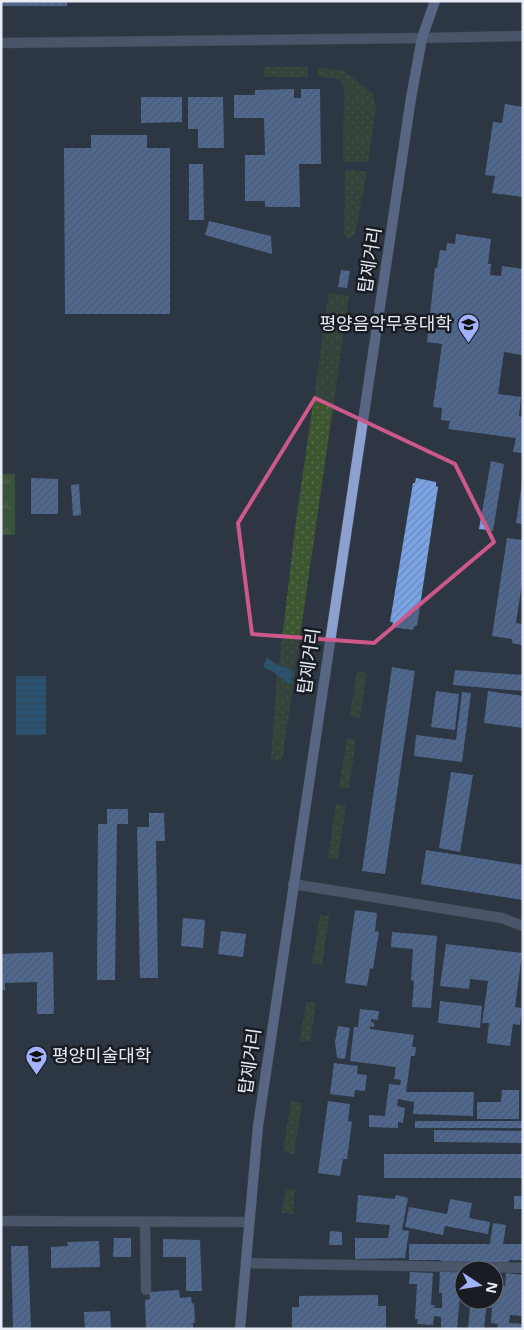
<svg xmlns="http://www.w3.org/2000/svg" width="524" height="1330" font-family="'Open Sans','Noto Sans KR',sans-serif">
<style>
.grass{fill:url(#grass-dots)}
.forest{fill:url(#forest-firs)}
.water{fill:url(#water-rules)}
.building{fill:url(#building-hatch)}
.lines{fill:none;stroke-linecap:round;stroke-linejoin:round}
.minor-casing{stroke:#4c535f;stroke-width:11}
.tertiary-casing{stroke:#4c535f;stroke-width:11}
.secondary-casing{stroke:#4c535f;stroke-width:11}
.minor{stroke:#6e7a98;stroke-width:10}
.tertiary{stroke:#6e7a98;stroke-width:10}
.secondary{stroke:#8da1d0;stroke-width:10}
.marked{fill:none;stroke:#cd5889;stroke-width:4;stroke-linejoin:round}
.labels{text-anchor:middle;stroke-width:5;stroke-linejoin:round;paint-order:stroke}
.street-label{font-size:18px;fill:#e7ecf5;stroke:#191d23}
.poi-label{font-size:18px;fill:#e7ecf5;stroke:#191d23;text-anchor:end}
</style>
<defs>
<pattern id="grass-dots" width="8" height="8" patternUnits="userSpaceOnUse" patternTransform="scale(1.25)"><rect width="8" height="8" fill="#3e562f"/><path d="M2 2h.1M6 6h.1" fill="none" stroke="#5a6e4e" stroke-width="1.8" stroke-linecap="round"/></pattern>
<pattern id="forest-firs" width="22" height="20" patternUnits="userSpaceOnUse" patternTransform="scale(1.25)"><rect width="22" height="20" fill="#4b732f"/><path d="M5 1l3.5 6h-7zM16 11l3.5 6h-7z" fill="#65874e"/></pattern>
<pattern id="water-rules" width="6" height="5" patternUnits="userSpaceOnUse" patternTransform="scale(1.25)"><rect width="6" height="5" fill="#2575a6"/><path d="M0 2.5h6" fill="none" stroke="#355e78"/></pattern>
<pattern id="building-hatch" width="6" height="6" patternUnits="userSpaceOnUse" patternTransform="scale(1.25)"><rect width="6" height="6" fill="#7ba4e6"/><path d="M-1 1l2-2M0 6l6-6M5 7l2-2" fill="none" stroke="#6b88b7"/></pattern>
</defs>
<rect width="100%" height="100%" fill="#2e3643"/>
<g class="grass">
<rect x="264" y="67" width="44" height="10"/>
<polygon points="318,67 344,71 373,94 376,107 368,162 343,162 344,86 339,79 318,76"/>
<polygon points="345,170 367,171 355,234 349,239 344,234"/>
<polygon points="329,293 349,296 282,761 271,760 277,675 290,685 293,671 279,665 295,528"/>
<polygon points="357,671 367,673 360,718 350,716"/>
<polygon points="347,738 356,739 349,788 339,787"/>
<polygon points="336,804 346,806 338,859 328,858"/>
<polygon points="320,915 329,916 322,965 312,963"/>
<polygon points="306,1002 316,1003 310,1042 300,1041"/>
<polygon points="291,1101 302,1103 294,1154 283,1152"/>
<polygon points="285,1189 295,1190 293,1214 282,1213"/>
</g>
<rect class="forest" x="1" y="474" width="14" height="61"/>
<g class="water">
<polygon points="267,657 274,663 293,671 290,685 273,672 263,667"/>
<rect x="16" y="676" width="30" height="59"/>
</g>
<g class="building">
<rect x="1" y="1" width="66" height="5"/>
<polygon points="294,89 294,98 301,98 301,89 320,89 321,164 299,164 300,207 265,207 265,201 245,201 245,155 265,155 264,118 234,118 234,95 255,95 255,90"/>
<polygon points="141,97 182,97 182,122 141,123"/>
<polygon points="188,97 223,97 224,148 198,148 198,129 188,129"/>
<polygon points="505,104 523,107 523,197 492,193 495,176 485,175 493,122 502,123"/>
<polygon points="91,135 147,135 147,148 170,148 170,314 65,314 64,148 91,148"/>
<polygon points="189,164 203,164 204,220 189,220"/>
<polygon points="209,221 271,236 272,254 205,235"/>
<polygon points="456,234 491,239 488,264 491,264 490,275 501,276 502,266 523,269 523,355 504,352 498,394 521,397 519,416 523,417 523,453 513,452 516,438 448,429 450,421 441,420 442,408 433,407 442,344 427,342 435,268 437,268 440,250 446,251 447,243 455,244"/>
<polygon points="341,270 350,271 347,288 338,287"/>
<polygon points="491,461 504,464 493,531 479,529"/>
<polygon points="31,478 58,479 58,514 31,514"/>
<polygon points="416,478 436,482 436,486 438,487 417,626 414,626 413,630 392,627 393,622 390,622 413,483 415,483"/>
<polygon points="522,483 523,483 523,524 516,523"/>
<polygon points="79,484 81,515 73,516 71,485"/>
<polygon points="507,538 523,540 523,576 516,623 523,624 522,645 512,643 512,639 492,636"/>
<polygon points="392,667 415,671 385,874 362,871"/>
<polygon points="455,670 523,675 523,691 453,685"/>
<polygon points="436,691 459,694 455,730 431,727"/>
<polygon points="488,691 523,696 523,728 484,723"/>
<polygon points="462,692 471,693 462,762 414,756 416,735 456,740"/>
<polygon points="451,772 473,775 460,852 439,848"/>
<polygon points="107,809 128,809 128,824 117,824 115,980 97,980 98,824 107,824"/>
<polygon points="149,813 164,813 165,841 156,841 158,978 140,978 137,827 149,827"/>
<polygon points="426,850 523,865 523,900 421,884"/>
<polygon points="355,910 377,913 375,931 379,932 373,969 370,968 367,986 345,983"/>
<polygon points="183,918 205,920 203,948 181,946"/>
<polygon points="221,931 246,934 243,957 218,954"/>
<polygon points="392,932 437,936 431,1008 412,1007 414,981 411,980 413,949 391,947"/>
<polygon points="446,944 522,953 515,1007 522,1008 520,1025 513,1024 510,1046 487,1043 489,1023 482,1023 488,981 470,979 469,989 440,986"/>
<polygon points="53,952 54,1014 37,1014 37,982 5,983 5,990 1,990 1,954"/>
<polygon points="440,1001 482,1006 480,1028 438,1023"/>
<polygon points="360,1009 379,1011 378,1020 371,1019 371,1022 374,1023 374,1027 370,1026 370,1029 414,1035 412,1047 416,1047 415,1056 411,1056 406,1092 474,1092 473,1116 413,1114 414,1102 398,1099 397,1106 405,1108 403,1123 398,1122 398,1128 369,1127 369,1115 385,1116 389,1084 400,1085 401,1080 394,1079 396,1067 350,1061 354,1027 358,1027"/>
<polygon points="338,1026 350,1028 345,1059 337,1058 335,1042"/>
<polygon points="334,1063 358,1066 357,1074 367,1075 365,1091 355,1090 354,1097 330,1094"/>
<polygon points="502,1090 519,1090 519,1119 477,1119 477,1102 501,1102"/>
<polygon points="328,1101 350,1104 348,1121 352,1122 347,1159 343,1159 340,1176 318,1173"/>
<rect x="415" y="1121" width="108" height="7"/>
<polygon points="434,1130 523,1131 523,1143 434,1142"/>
<rect x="384" y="1154" width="139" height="24"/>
<polygon points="358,1195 395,1199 396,1195 408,1198 402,1230 409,1231 405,1258 355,1259 355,1238 388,1238 390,1225 356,1222"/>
<rect x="514" y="1196" width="9" height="13"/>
<polygon points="450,1199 472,1203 469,1218 490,1222 488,1234 445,1226 443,1235 405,1227 409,1207 447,1214"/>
<polygon points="493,1223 506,1225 503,1244 523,1244 523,1260 509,1260 509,1264 441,1263 441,1260 409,1260 409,1244 490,1244"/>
<polygon points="330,1231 342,1232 342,1245 329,1245"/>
<polygon points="114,1238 131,1238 131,1257 113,1257"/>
<polygon points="163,1239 200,1240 202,1291 186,1291 186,1257 163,1257"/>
<polygon points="99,1241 100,1267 51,1268 51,1247 68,1246 67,1242"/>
<polygon points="11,1246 28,1246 31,1329 13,1329"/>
<polygon points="440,1271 462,1272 457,1329 441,1329 441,1317 434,1316 433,1325 417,1324 418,1319 415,1319 417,1284 409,1284 410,1272 433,1273 431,1305 435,1305 434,1308 442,1308 442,1293 439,1293"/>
<polygon points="506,1273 523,1275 523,1316 510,1315 509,1323 523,1324 523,1329 497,1329 498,1324 491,1323 492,1308 485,1307 485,1300 494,1300 494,1285 505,1286"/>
<polygon points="179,1290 180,1298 191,1297 192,1304 194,1303 195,1323 193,1323 193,1329 146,1329 145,1300 150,1299 149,1292"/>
<polygon points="378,1295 378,1306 386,1306 386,1329 292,1329 292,1307 299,1307 299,1296"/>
<polygon points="470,1307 486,1309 484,1329 468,1329"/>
<polygon points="110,1311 111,1329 85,1329 84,1312"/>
</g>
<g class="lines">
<defs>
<g id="minor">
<polyline points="422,38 523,36"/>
<polyline points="293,884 502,918 523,926"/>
<polyline points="145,1222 146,1290"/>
<polyline points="246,1263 523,1268"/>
</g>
<g id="tertiary">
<polyline points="1,43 422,38"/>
<polyline points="1,1221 249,1222"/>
</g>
<polyline id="secondary" points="240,1329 258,1126 411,98 422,38 435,1"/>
</defs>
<use href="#minor" class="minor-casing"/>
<use href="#tertiary" class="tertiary-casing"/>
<use href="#secondary" class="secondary-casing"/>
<use href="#minor" class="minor"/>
<use href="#tertiary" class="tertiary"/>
<use href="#secondary" class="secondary"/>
</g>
<path d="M0 0H524V1330H0ZM315 398 455 464 494 542 374 643 252 634 238 523Z" fill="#2e3643" fill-opacity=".55" fill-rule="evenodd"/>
<path class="marked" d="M315 398 455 464 494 542 374 643 252 634 238 523Z"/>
<defs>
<symbol id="university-pin" viewBox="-11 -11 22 30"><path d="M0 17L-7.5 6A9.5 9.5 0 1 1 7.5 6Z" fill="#a2b2fd" stroke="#191d23"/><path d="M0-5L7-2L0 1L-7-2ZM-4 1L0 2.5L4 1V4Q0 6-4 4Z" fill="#111"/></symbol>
</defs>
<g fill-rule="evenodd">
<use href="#university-pin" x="456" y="312" width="25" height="34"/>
<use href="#university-pin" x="24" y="1044" width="25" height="34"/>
</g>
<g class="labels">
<g class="street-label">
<text transform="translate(370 260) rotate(-81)" y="6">탑제거리</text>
<text transform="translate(309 661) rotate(-82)" y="6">탑제거리</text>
<text transform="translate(250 1061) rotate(-82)" y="6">탑제거리</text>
</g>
<g class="poi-label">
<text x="452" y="330">평양음악무용대학</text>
<text x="52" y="1062" text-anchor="start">평양미술대학</text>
</g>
</g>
<rect width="524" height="1330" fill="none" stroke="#e7ecf5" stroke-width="5"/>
<g transform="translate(479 1285) rotate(102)"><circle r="24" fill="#191d23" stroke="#6b7077"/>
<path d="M0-4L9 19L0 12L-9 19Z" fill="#a2b2fd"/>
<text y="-8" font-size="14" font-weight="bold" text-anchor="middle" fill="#e7ecf5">N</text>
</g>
</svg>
